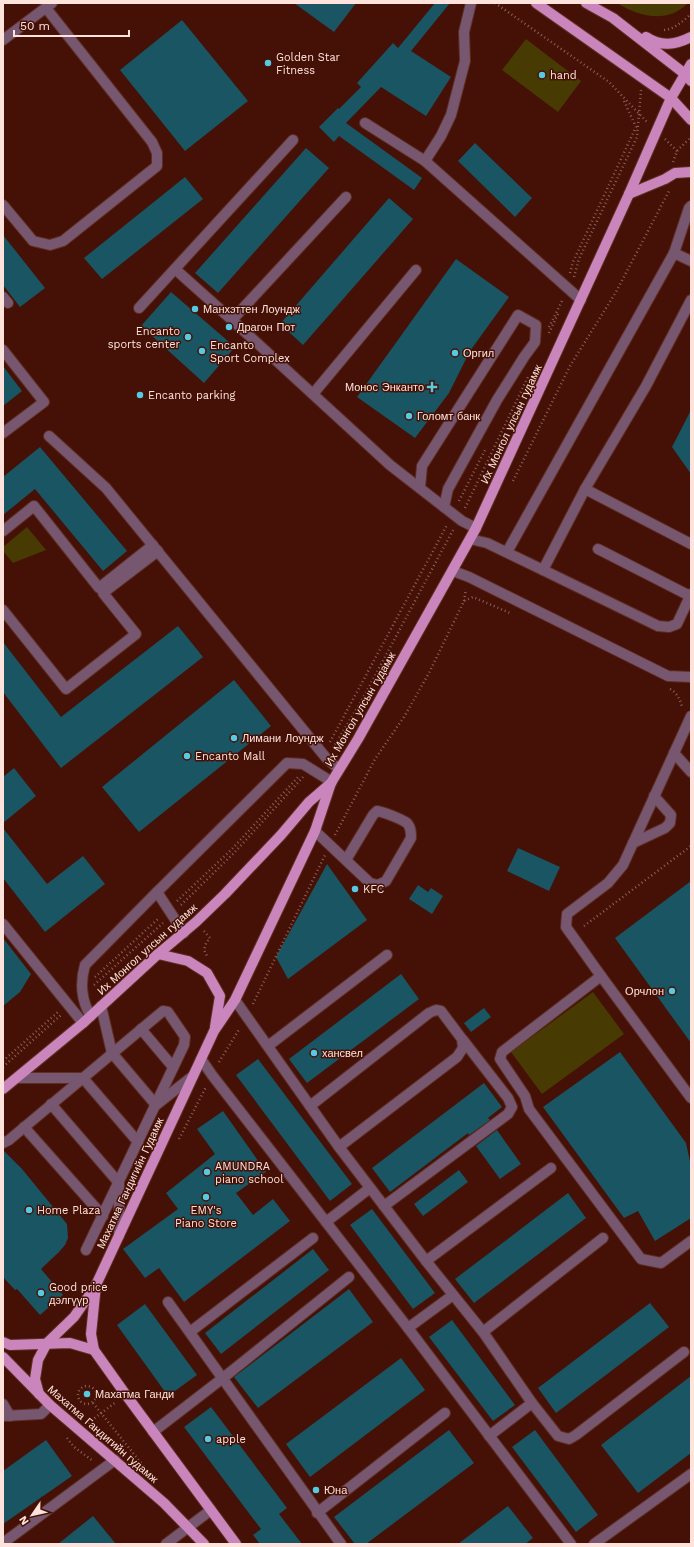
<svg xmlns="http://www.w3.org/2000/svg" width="694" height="1547" font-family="'Work Sans',sans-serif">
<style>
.park{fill:#473a03}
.building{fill:#195562}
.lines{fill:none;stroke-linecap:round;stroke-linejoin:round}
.minor-casing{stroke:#5f2e23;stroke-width:12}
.major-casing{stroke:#5f2e23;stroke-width:12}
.path{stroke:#8c6158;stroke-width:2.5;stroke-dasharray:1 3;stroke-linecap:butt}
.minor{stroke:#775670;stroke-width:10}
.major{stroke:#ca86bc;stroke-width:10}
.poi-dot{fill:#57c9e2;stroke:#451005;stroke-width:1.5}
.labels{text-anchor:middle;stroke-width:3;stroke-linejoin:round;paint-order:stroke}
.poi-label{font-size:11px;fill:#fee3dc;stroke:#451005;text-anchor:start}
.street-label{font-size:11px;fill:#fee3dc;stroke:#451005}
</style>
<rect width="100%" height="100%" fill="#451005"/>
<g class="park">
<path d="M617 3H688C668 24 639 17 617 3Z"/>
<polygon points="526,39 581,81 558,112 502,70"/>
<polygon points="27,527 46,550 13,563 3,551 3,547"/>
<polygon points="593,992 624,1034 542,1094 511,1052"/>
</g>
<g class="building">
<polygon points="294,3 356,3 334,32"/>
<polygon points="435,3 450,3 411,51 451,77 426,116 381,87 346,123 422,178 414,190 339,136 334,142 319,127 338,108 339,109 361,87 357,83 393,43 398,48"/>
<polygon points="182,20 248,101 185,151 120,70"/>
<polygon points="475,143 532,198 515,217 458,161"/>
<polygon points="306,148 329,168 218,293 195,273"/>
<polygon points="185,177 203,199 102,279 84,258"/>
<polygon points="389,198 413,219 303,345 280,324"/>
<polygon points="3,235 45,288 20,307 3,285"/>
<polygon points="456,259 509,297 470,351 449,393 415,438 357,397"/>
<polygon points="171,292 235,347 204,383 141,326"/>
<polygon points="3,366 22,391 3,406"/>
<polygon points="691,410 691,474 672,447"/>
<polygon points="40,447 127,551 103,571 35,489 3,515 3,477"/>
<polygon points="178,626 203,657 61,768 3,692 3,642 61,717"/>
<polygon points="234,680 271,726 139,832 102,787"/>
<polygon points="14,768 36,796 3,823 3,777"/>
<polygon points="3,828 47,884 83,856 105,884 45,932 3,878"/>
<polygon points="518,848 560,867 549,891 507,871"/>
<polygon points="327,864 367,920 288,979 276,957"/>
<polygon points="691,881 691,1043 615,938"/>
<polygon points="418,885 428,892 431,888 443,896 432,914 409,899"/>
<polygon points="3,938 31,974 20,992 3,1006"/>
<polygon points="401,974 419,999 307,1083 289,1059"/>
<polygon points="484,1008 491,1017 471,1032 464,1023"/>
<polygon points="620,1052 686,1143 691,1166 691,1218 655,1241 638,1211 624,1218 543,1107"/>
<polygon points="258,1059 352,1184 330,1201 236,1075"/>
<polygon points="484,1083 502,1107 488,1118 490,1120 469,1135 468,1133 390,1192 372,1168"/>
<polygon points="223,1111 266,1172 236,1193 253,1215 273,1199 290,1221 184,1302 159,1268 145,1278 123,1249 178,1209 166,1193 215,1154 197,1129"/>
<polygon points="497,1130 521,1164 500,1179 476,1146"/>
<polygon points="3,1150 22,1169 67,1224 68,1238 65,1245 59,1252 41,1269 63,1295 40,1315 17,1289 15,1290 3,1277"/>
<polygon points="459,1170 468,1182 423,1216 414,1204"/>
<polygon points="568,1193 586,1218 474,1303 455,1279"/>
<polygon points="372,1209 435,1293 413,1309 350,1225"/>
<polygon points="313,1249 329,1270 221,1354 205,1333"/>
<polygon points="349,1289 373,1322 258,1408 234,1377"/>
<polygon points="650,1303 669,1327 556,1413 538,1388"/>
<polygon points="145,1304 197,1375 168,1396 117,1325"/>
<polygon points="452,1320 515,1405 493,1421 429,1337"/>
<polygon points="401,1358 425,1390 310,1477 286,1444"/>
<polygon points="691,1376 691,1453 638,1493 601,1445"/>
<polygon points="211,1407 287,1508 279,1514 302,1544 260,1544 253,1535 261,1529 184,1427"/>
<polygon points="449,1430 474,1463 366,1544 355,1544 334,1517"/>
<polygon points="535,1430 598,1515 576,1532 512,1447"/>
<polygon points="46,1440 72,1476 3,1524 3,1471"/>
<polygon points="508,1506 533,1538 525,1544 458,1544"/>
<polygon points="93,1516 116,1544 58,1544"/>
</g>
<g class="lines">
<defs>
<g id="minor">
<polyline points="3,40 52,3"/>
<polyline points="365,123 425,161 441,136 451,115 465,61 464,32 471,3"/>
<polyline points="425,161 581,300"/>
<polyline points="346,197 232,320 390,465 462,521 476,528"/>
<polyline points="3,205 33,241 50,245 63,241 157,166 157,153 152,142 46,8"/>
<polyline points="674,253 689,208 691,206"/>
<polyline points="175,269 232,320"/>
<polyline points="3,297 8,303"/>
<polyline points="139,308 293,140"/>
<polyline points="3,350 44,402 3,433"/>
<polyline points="313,394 416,270"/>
<polyline points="49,436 106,488 327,759 339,769"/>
<polyline points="420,488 422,466 518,315 536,325 535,342 524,357 497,400 448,489 444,507"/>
<polyline points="585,489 691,544"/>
<polyline points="3,531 34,506 99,588 153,545"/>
<polyline points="470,539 487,543 543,570 585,489 646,386 691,300"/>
<polyline points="598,549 690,596"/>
<polyline points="507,552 674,253 691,261"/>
<polyline points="543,570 658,626 669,627 677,624 691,594"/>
<polyline points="453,571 469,577 668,676 691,677"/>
<polyline points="3,610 66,689 136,634 103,593 158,551"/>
<polyline points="674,753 691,772"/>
<path d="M315 831 370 883 378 885 386 881 411 838C411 833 411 827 407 823 401 819 384 812 377 811L373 815 346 860"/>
<polyline points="633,843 665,828 670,823 671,815 654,796"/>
<polyline points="3,924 83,1023"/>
<polyline points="184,933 157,892 287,763 303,764 332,782"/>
<polyline points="601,976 566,927 567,914 608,883 623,865 691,716"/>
<polyline points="235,1000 339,1147 426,1261 483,1332 532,1403"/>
<polyline points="101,1006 112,1053 156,1105 193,1076"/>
<path d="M91 1016C81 1001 80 982 85 965L157 892"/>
<polyline points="141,1029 173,1067"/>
<polyline points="268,1046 387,955"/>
<polyline points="201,1059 212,1075 326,1222 370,1188"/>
<polyline points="18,1078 83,1078 138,1142"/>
<polyline points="691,1098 601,976 502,1052 500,1059 525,1096 529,1109 641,1259 661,1263 691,1241"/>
<polyline points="51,1104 119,1183 119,1236"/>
<polyline points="310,1106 429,1013 436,1010 441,1011 462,1039 463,1048 457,1057 339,1147"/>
<polyline points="24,1127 103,1216"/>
<polyline points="3,1143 9,1140 163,1011 168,1012 185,1037 184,1045 86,1250"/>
<polyline points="384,1206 508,1114 512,1107 508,1098 463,1040"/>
<polyline points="326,1222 408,1328 571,1544"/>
<polyline points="426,1261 551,1168"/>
<polyline points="168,1302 341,1544"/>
<polyline points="408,1328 453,1295"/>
<polyline points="190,1332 313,1238"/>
<polyline points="483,1332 603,1238"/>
<polyline points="3,1404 10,1416"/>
<polyline points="3,1416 41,1414 50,1405"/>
<polyline points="153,1432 223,1378 349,1277"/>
<polyline points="489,1436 532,1403 558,1436 569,1439 576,1435 684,1352"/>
<polyline points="317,1513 445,1413"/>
<polyline points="3,1543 115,1460"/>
<polyline points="166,1544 211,1510"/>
<polyline points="594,1544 691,1474"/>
</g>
<g id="major">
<polyline points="536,3 671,98 691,120"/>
<polyline points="586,3 613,18 685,74 691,81"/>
<path d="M646 37C661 47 675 45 691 37"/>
<polyline points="629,194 665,179 675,173 691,172"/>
<polyline points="158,954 188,961 207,973 220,996 215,1027"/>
<polyline points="3,1089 83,1023 158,954 196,922 225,894 281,835 309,802 331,783"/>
<polyline points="3,1342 10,1345 70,1343 94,1350"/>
<polyline points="3,1357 50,1405 164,1503 204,1544"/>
<polyline points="39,1394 35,1379 38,1360 47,1343 74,1317 95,1287"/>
<polyline points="236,1544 126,1395 94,1350 91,1334 96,1285 214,1031 235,1000 315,831 331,783 358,739 476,528 629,194 671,98 691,64"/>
</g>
</defs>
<use href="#minor" class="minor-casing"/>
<use href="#major" class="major-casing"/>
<g class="path">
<polyline points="495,3 609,82 647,122"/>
<path d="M664 30C675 29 683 21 691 14"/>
<polyline points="665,139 677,151"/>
<polyline points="673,162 677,151 691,137"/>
<polyline points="570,273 573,262 636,127 624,101"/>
<polyline points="574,277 579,259 637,137 641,90"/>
<polyline points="549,327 563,299"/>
<polyline points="549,333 558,314"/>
<polyline points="513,481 570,366 616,292 669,191"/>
<polyline points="459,501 485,450"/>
<polyline points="465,508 528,377"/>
<polyline points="464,601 466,589"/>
<path d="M670 689C677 693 680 699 682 707"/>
<polyline points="330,742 447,525"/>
<polyline points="333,748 362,700 453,530"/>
<polyline points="335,835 375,759 404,717 429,673 464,601 473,597 510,613"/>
<polyline points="177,901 232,849 299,776"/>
<polyline points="181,905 235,852 303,777"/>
<polyline points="584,926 691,846"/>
<polyline points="204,931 210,938 206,943 204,950 208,958"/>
<polyline points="95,977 159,918"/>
<polyline points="94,985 163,923"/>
<polyline points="253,1004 325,855"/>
<polyline points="3,1061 58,1012"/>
<polyline points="219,1062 240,1028"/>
<polyline points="3,1067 61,1015"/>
<polyline points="179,1139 206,1087"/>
<circle cx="87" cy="1395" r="9"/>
<polyline points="93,1403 145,1468"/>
<polyline points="88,1423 116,1402"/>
<polyline points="67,1438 74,1447 93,1461"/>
</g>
<use href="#minor" class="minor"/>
<use href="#major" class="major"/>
</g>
<g class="poi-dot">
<circle cx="268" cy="63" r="4"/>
<circle cx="542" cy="75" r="4"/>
<circle cx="195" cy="309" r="4"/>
<circle cx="229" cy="327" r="4"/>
<circle cx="188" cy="337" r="4"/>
<circle cx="202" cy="351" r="4"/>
<circle cx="455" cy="353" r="4"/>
<path d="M430 381h4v4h4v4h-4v4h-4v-4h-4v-4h4z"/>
<circle cx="140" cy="395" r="4"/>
<circle cx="409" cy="416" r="4"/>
<circle cx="234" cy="738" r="4"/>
<circle cx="187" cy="756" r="4"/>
<circle cx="355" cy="889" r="4"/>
<circle cx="672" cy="991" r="4"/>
<circle cx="314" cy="1053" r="4"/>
<circle cx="207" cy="1172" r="4"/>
<circle cx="206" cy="1197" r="4"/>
<circle cx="29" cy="1210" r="4"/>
<circle cx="41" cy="1293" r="4"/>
<circle cx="87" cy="1394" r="4"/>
<circle cx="208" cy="1439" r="4"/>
<circle cx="316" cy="1490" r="4"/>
</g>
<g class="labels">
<g class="poi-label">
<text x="276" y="61">Golden Star<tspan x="276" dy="13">Fitness</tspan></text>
<text x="550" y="79">hand</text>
<text x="203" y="313">Манхэттен Лоундж</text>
<text x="237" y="331">Драгон Пот</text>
<text x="180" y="335" text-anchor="end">Encanto<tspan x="180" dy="13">sports center</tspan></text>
<text x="210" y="349">Encanto<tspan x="210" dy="13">Sport Complex</tspan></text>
<text x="463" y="357">Оргил</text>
<text x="424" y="391" text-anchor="end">Монос Энканто</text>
<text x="148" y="399">Encanto parking</text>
<text x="417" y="420">Голомт банк</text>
<text x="242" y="742">Лимани Лоундж</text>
<text x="195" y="760">Encanto Mall</text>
<text x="363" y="893">KFC</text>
<text x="664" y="995" text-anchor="end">Орчлон</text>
<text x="322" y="1057">хансвел</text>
<text x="215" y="1170">AMUNDRA<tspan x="215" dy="13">piano school</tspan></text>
<text x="37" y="1214">Home Plaza</text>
<text x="206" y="1214" text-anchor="middle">EMY's<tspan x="206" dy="13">Piano Store</tspan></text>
<text x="49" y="1291">Good price<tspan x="49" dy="13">дэлгүүр</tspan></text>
<text x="95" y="1398">Махатма Ганди</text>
<text x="216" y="1443">apple</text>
<text x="324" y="1494">Юна</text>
</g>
<g class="street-label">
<text transform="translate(511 424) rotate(-65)" y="4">Их Монгол улсын гудамж</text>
<text transform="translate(360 709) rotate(-60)" y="4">Их Монгол улсын гудамж</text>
<text transform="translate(147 949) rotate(-42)" y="4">Их Монгол улсын гудамж</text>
<text transform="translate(130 1183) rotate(-65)" y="4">Махатма Гандигийн Гудамж</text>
<text transform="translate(103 1434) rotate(41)" y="4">Махатма Гандигийн гудамж</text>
</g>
</g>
<rect width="694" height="1547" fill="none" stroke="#fee3dc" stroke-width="8"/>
<g transform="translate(32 1515) rotate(236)" stroke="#451005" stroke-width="3" paint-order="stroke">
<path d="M0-3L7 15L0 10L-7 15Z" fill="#fee3dc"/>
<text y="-6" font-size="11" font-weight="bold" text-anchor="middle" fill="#fee3dc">N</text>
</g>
<path d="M14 30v6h115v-6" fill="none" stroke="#fee3dc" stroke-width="2"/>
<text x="20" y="30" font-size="12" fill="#fee3dc" stroke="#451005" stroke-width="3" paint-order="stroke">50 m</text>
</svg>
